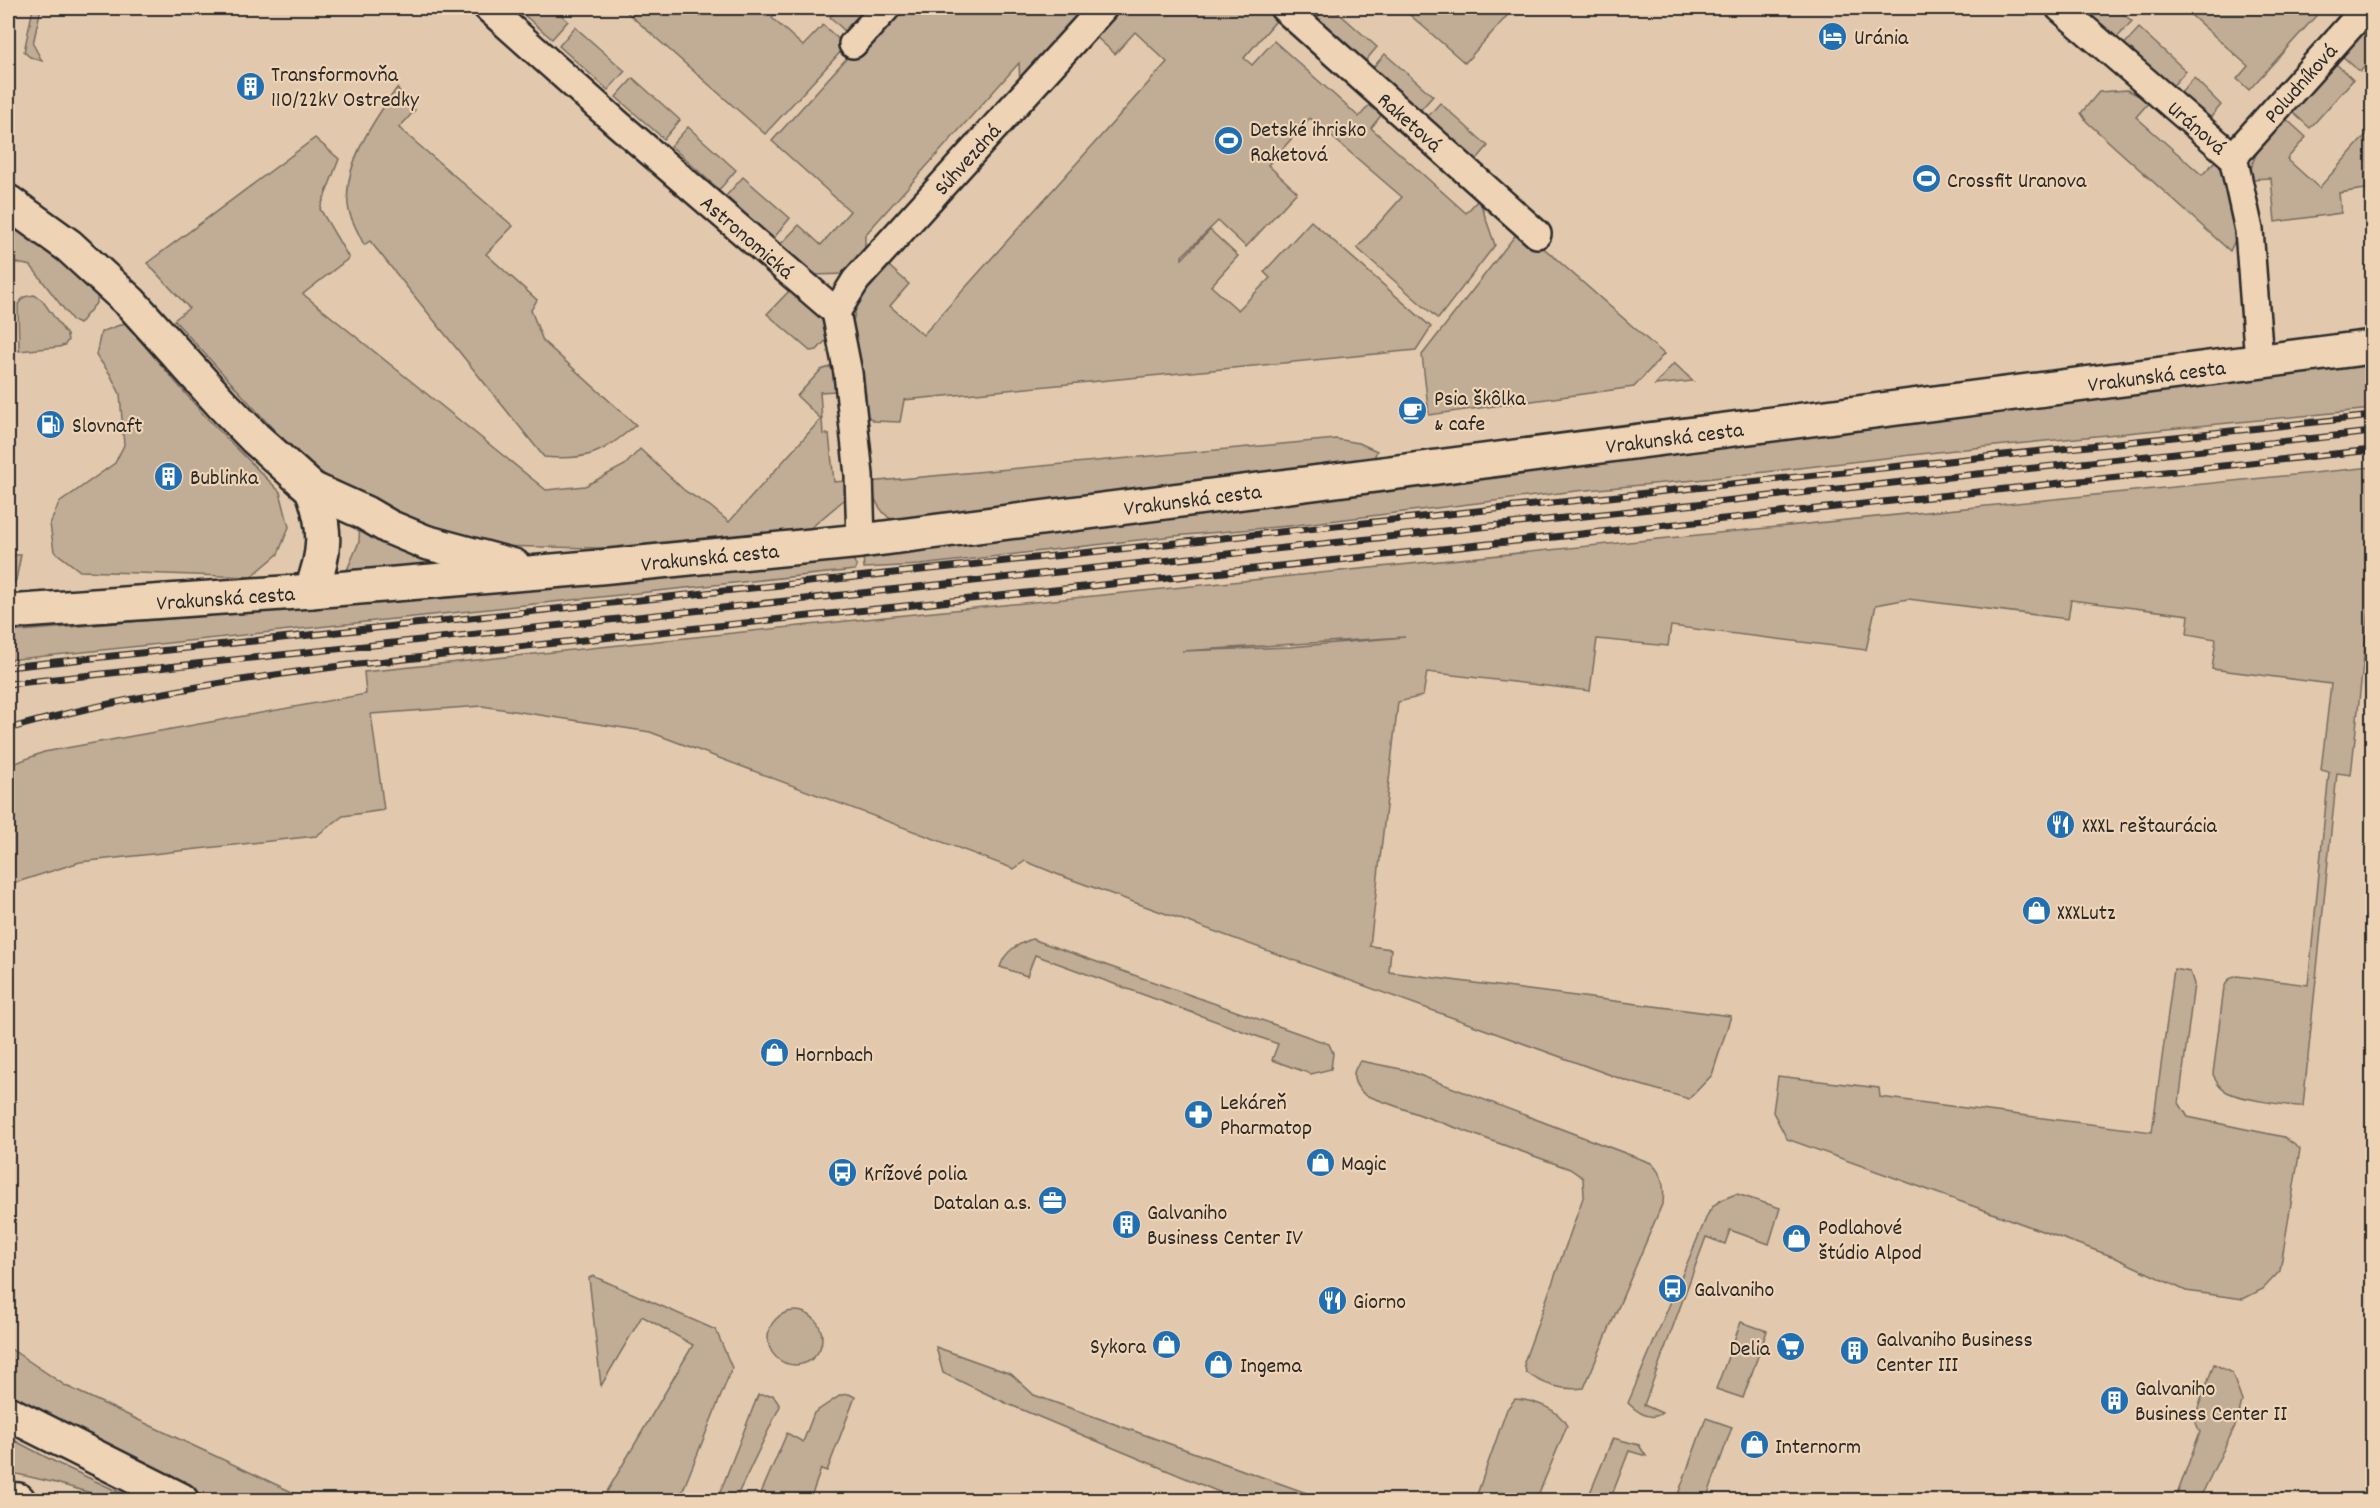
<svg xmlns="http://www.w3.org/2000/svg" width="2380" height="1508" font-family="Dekko,sans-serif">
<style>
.green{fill:#c1ac95;stroke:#766c60;stroke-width:1.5;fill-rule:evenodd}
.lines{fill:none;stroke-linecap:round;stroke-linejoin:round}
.street-casing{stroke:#2b2b2b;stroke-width:32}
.secondary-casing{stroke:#2b2b2b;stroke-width:38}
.highway-casing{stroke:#2b2b2b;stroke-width:38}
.street{stroke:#eed3b5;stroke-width:27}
.secondary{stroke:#eed3b5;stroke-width:33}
.highway{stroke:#eed3b5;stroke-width:33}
.rail-casing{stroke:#2b2b2b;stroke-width:7}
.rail{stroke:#eed3b5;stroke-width:4.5;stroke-dasharray:14;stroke-linecap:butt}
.labels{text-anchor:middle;stroke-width:4.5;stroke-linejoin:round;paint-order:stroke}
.poi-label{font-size:22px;fill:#2b2b2b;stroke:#eed3b5;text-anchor:start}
.street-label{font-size:22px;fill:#2b2b2b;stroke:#eed3b5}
</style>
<rect width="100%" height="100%" fill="#e2c9ad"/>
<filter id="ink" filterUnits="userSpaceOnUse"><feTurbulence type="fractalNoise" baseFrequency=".0167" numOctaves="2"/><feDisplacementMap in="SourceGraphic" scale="12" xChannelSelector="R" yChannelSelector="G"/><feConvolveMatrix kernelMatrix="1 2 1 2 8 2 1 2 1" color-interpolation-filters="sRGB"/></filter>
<g filter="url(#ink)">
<g class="green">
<polygon points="33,8 41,8 33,44 42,61 30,57 24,52"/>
<polygon points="516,8 553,8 568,21 552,39"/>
<polygon points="622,8 781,8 772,18 803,46 823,25 846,46 765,134"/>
<polygon points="839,8 873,8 849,35 830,17"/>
<polygon points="892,8 1090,8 1020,86 1019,63 865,235 865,259 845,274 815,275 780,245 799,225 821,245 850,211 772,141"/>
<polygon points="1118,8 1274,8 1282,14 1244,58 1252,65 1274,41 1359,117 1371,103 1383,113 1371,128 1466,213 1479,199 1495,245 1438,319 1357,248 1402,197 1310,118 1268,165 1297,192 1246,247 1218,221 1182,256 1182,259 1210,230 1238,256 1211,286 1238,310 1270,278 1264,272 1311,221 1431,327 1416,350 904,400 900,422 874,421 865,414 852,325 856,309 862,296 889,266 909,284 890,306 923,335 1167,62 1135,32 1115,54 1094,35"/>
<polygon points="1326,8 1333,8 1377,47 1361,66 1312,23"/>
<polygon points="1402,8 1514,8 1465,63"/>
<polygon points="2076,8 2116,8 2132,21 2114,41"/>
<polygon points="2183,8 2323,8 2249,90 2237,79 2248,66"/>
<polygon points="2372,20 2372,58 2360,72 2340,54"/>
<polygon points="575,27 625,71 608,90 559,46"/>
<polygon points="2139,28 2186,71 2169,90 2121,48"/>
<polygon points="1385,54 1433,96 1416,115 1368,73"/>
<polygon points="2334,62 2353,80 2310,128 2290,110"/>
<polygon points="633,78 680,120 664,139 616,97"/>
<polygon points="2194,78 2221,105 2206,123 2177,97"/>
<path d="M397 88 415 110 399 128 513 226 486 254 537 300 531 310 543 341 636 425C602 453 589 461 544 457L370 241 364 245C359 234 352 222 349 211 340 169 373 121 397 88Z"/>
<polygon points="2127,90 2150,101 2136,117 2202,175 2216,160 2228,172 2235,240 2230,251 2087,122 2081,113 2099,92"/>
<polygon points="1440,103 1488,146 1472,165 1423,122"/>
<path d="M2284 117 2306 137 2287 159 2319 188 2372 128V188L2339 193 2341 213 2275 222 2271 178 2251 179C2248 156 2270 133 2284 117Z"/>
<polygon points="688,127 736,170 719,190 671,146"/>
<polygon points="315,138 339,159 320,209 349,258 303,294 546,490 585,486 625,465 640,449 685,491 710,506 729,522 821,419 797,396 821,370 835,365 836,391 820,392 823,434 829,434 834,482 845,481 845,499 807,531 690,546 597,548 492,546 379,514 295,453 174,320 189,308 147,263"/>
<polygon points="743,177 790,218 773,239 726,196"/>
<polygon points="8,223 37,238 97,293 97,302 79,324 73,321 31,266 8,261"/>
<polygon points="1521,228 1664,354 1634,387 1429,415 1422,355"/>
<polygon points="790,290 821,317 828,338 817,350 810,351 767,314"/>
<polygon points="34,295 42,300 67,335 68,340 65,345 59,347 19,351 18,304 24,297"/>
<polygon points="125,323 204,415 280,492 289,527 278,554 251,577 80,571 54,551 50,524 59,503 115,463 124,445 120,394 110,374 96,355 101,332"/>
<polygon points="1674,363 1693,381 1655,385"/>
<path d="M2351 363 2372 365V409L1955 450 1696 480 1576 491 1288 526 1174 536 920 565 864 568 863 556 2206 383C2254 381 2302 369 2351 363Z"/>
<path d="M1336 439 1359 443 1377 451 1372 462 899 524C880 515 875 501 868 482Z"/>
<path d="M2372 467V581L2351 775 2337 773 2303 1106C2286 1106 2242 1099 2227 1092 2219 1088 2216 1082 2213 1074L2224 987 2229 979 2237 976 2308 985 2329 772 2321 770 2331 684 2212 669 2216 639 2187 634 2189 615 2071 600 2068 619 1908 599 1876 605 1866 650 1671 626 1668 646 1597 639 1590 691 1427 672 1423 696 1398 702 1370 946 1391 949 1389 972 1731 1016 1712 1075 1689 1099 1627 1081 1059 875 1025 861 1014 869 650 732 482 706 371 714 384 810 343 816 316 836 80 862 8 885V766L44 752 366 694 364 672 875 618ZM1405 637 1290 647 1182 651Z"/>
<polygon points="360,518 453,562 347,570 359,542"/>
<polygon points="8,555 21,555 16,580 8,590"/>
<polygon points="849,558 854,561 857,567 855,570 8,660 8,632 481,593"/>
<path d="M1032 939 1329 1044 1333 1053 1331 1069 1311 1074 1272 1060 1278 1044 1035 955 1027 976 1000 967C1005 951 1016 945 1032 939Z"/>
<polygon points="2174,969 2190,972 2194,984 2179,1103 2188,1117 2284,1137 2300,1149 2280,1271 2263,1289 2243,1299 2186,1291 2114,1257 1787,1139 1773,1112 1778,1076 1879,1088 1880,1097 2152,1132"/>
<path d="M1361 1061 1406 1070 1651 1163C1663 1174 1665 1187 1663 1202L1584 1388C1564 1391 1542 1385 1526 1372L1524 1362 1584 1195 1583 1178 1570 1169 1365 1095C1353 1085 1349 1073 1361 1061Z"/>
<path d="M1737 1194 1780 1208 1769 1244 1730 1230 1725 1244 1706 1237 1644 1405 1662 1413C1650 1422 1637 1412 1628 1403L1707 1216C1713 1202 1724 1198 1737 1194Z"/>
<polygon points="593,1276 716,1330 732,1368 679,1500 602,1500 693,1345 642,1316 601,1386 589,1278"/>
<circle cx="795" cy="1338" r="27"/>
<polygon points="1741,1322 1767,1331 1743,1398 1716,1389"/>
<polygon points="8,1347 66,1386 309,1500 214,1500 165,1479 8,1398"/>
<polygon points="936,1347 1011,1374 1034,1395 1326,1500 1238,1500 1008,1404 943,1373"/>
<polygon points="2214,1364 2232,1373 2242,1401 2237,1422 2199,1500 2175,1500 2200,1432 2194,1419"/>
<polygon points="849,1394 855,1397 827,1471 821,1469 810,1500 758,1500 787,1433 803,1442 814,1413 841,1395"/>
<polygon points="758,1395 773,1395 780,1406 735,1500 717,1500"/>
<path d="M1515 1399C1533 1400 1558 1408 1567 1426L1536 1500H1475L1507 1409Z"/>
<polygon points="1706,1418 1732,1427 1706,1500 1676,1500"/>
<polygon points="8,1437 59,1464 136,1500 115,1500 56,1483 8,1472"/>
<polygon points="1613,1438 1639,1445 1646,1456 1629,1451 1610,1500 1587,1500"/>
</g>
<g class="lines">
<defs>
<g id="street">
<path id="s1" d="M488 8 618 124 836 312 848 373 859 475 861 541"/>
<path id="s2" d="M1284 8 1537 234"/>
<path id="s3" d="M2060 8 2233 157 2249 230 2259 361"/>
<polyline points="853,44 886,8"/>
<path id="s4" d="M2233 157 2366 8"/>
<path id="s5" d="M836 312 856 280 1103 8"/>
</g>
<g id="secondary">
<polyline points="8,202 69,246 131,303 222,404 255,438 312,489 365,513 389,527 425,542 514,566"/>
<path d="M311 591C326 553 327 528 312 489"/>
<path id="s6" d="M8 612 311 591 600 567 861 541 2372 347"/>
<polyline points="8,1499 18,1500"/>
</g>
<polyline id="highway" points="8,1413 181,1500"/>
</defs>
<use href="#street" class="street-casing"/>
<use href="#secondary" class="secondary-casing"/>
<use href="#highway" class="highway-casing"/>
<use href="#street" class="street"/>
<use href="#secondary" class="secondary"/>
<use href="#highway" class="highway"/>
<defs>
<g id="rail">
<polyline points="8,667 2372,416"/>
<polyline points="8,684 2372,432"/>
<path d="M8 729C120 697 233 680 349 665L2372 450"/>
</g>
</defs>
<use href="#rail" class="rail-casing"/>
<use href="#rail" class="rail"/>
</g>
</g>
<defs>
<symbol id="hotel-disc" viewBox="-11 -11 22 22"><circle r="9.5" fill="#1f6fb2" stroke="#eed3b5"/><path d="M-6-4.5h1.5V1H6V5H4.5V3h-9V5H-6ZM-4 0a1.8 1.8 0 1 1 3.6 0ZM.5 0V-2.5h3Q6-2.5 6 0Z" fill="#fff"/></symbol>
<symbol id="building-disc" viewBox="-11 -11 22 22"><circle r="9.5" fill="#1f6fb2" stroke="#eed3b5"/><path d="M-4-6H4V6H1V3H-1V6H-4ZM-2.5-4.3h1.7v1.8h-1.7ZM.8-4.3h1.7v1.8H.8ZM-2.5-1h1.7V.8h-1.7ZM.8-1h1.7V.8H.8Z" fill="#fff"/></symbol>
<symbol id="stadium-disc" viewBox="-11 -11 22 22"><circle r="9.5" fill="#1f6fb2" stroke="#eed3b5"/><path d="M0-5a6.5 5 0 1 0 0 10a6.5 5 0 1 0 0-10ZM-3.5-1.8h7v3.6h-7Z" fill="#fff"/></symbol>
<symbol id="cafe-disc" viewBox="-11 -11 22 22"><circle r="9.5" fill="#1f6fb2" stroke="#eed3b5"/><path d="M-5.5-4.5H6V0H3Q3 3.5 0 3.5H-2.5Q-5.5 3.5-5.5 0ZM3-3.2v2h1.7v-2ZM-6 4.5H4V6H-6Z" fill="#fff"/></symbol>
<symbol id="fuel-disc" viewBox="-11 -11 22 22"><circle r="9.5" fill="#1f6fb2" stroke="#eed3b5"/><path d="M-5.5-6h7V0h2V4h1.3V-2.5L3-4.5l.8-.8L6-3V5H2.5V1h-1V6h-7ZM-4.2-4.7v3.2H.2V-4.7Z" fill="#fff"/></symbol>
<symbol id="restaurant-disc" viewBox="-11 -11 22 22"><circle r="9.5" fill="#1f6fb2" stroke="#eed3b5"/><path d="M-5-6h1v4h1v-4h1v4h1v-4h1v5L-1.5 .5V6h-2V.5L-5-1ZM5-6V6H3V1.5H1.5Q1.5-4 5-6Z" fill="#fff"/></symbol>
<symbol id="shop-disc" viewBox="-11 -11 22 22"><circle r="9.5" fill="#1f6fb2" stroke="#eed3b5"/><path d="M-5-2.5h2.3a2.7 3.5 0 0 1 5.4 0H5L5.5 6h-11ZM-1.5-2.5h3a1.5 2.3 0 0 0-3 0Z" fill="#fff"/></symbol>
<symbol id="pharmacy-disc" viewBox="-11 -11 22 22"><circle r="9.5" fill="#1f6fb2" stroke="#eed3b5"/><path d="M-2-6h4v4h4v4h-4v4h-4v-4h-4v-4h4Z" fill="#fff"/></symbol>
<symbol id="bus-disc" viewBox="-11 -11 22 22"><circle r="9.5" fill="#1f6fb2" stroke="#eed3b5"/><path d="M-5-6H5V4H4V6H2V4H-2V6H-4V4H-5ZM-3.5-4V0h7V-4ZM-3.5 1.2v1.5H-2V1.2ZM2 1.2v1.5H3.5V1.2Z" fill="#fff"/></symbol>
<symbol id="office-disc" viewBox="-11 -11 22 22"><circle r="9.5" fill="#1f6fb2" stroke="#eed3b5"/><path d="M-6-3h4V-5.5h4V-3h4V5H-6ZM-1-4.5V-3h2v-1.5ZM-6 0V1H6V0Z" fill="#fff"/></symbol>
<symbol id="supermarket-disc" viewBox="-11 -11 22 22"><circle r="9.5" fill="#1f6fb2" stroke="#eed3b5"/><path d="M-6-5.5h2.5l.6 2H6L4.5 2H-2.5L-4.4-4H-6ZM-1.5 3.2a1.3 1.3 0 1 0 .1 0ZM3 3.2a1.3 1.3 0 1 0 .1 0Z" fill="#fff"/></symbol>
</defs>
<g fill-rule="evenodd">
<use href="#hotel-disc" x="1816" y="20" width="33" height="33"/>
<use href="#building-disc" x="234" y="70" width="33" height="33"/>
<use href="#stadium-disc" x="1212" y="124" width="33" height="33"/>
<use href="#stadium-disc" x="1910" y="162" width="33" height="33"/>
<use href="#cafe-disc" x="1396" y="394" width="33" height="33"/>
<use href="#fuel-disc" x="34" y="408" width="33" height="33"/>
<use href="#building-disc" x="152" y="460" width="33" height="33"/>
<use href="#restaurant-disc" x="2044" y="808" width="33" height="33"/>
<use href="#shop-disc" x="2020" y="894" width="33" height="33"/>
<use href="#shop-disc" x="758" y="1036" width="33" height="33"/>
<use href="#pharmacy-disc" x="1182" y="1098" width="33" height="33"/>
<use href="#shop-disc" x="1304" y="1146" width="33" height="33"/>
<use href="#bus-disc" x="826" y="1156" width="33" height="33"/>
<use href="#office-disc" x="1036" y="1184" width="33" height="33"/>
<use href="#building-disc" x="1110" y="1208" width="33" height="33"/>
<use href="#shop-disc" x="1780" y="1222" width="33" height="33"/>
<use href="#bus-disc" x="1656" y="1272" width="33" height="33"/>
<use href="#restaurant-disc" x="1316" y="1284" width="33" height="33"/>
<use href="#shop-disc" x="1150" y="1328" width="33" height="33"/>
<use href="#supermarket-disc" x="1774" y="1330" width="33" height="33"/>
<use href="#building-disc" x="1838" y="1334" width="33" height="33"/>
<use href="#shop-disc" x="1202" y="1348" width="33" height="33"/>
<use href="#building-disc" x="2098" y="1384" width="33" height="33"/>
<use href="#shop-disc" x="1738" y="1428" width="33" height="33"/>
</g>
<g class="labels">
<g class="poi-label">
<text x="1854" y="44">Uránia</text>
<text x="271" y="81">Transformovňa<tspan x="271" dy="25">110/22kV Ostredky</tspan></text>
<text x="1250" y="136">Detské ihrisko<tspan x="1250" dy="25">Raketová</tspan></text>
<text x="1947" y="187">Crossfit Uranova</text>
<text x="1434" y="405">Psia škôlka<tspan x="1434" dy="25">&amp; cafe</tspan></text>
<text x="72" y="432">Slovnaft</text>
<text x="190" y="484">Bublinka</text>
<text x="2082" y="832">XXXL reštaurácia</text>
<text x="2057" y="919">XXXLutz</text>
<text x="795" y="1061">Hornbach</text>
<text x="1220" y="1109">Lekáreň<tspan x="1220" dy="25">Pharmatop</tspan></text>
<text x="1341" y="1170">Magic</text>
<text x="864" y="1180">Krížové polia</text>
<text x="1031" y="1209" text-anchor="end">Datalan a.s.</text>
<text x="1147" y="1219">Galvaniho<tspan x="1147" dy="25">Business Center IV</tspan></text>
<text x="1818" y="1234">Podlahové<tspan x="1818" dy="25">štúdio Alpod</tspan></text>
<text x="1694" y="1296">Galvaniho</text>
<text x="1353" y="1308">Giorno</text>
<text x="1876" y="1346">Galvaniho Business<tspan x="1876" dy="25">Center III</tspan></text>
<text x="1146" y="1353" text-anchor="end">Sykora</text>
<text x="1770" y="1355" text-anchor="end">Delia</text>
<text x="1240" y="1372">Ingema</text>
<text x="2135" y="1395">Galvaniho<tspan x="2135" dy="25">Business Center II</tspan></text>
<text x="1775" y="1453">Internorm</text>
</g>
<g class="street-label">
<text dy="8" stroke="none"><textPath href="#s4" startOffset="100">Poludníková</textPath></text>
<text dy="8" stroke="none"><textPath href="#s2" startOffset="170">Raketová</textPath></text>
<text dy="8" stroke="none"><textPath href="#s3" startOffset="182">Uránová</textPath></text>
<text dy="8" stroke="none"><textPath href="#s5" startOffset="202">Súhvezdná</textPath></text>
<text dy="8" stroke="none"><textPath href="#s1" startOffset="346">Astronomická</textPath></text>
<text dy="8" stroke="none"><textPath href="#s6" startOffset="2162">Vrakunská cesta</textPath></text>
<text dy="8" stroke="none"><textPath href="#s6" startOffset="1676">Vrakunská cesta</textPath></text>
<text dy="8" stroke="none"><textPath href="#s6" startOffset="1190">Vrakunská cesta</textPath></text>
<text dy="8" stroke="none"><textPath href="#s6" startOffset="704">Vrakunská cesta</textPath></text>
<text dy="8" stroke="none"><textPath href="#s6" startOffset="218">Vrakunská cesta</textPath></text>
</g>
</g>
<rect width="2380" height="1508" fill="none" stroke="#eed3b5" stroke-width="30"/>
<rect x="15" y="15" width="2350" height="1478" fill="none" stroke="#2b2b2b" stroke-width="2" filter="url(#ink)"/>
</svg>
